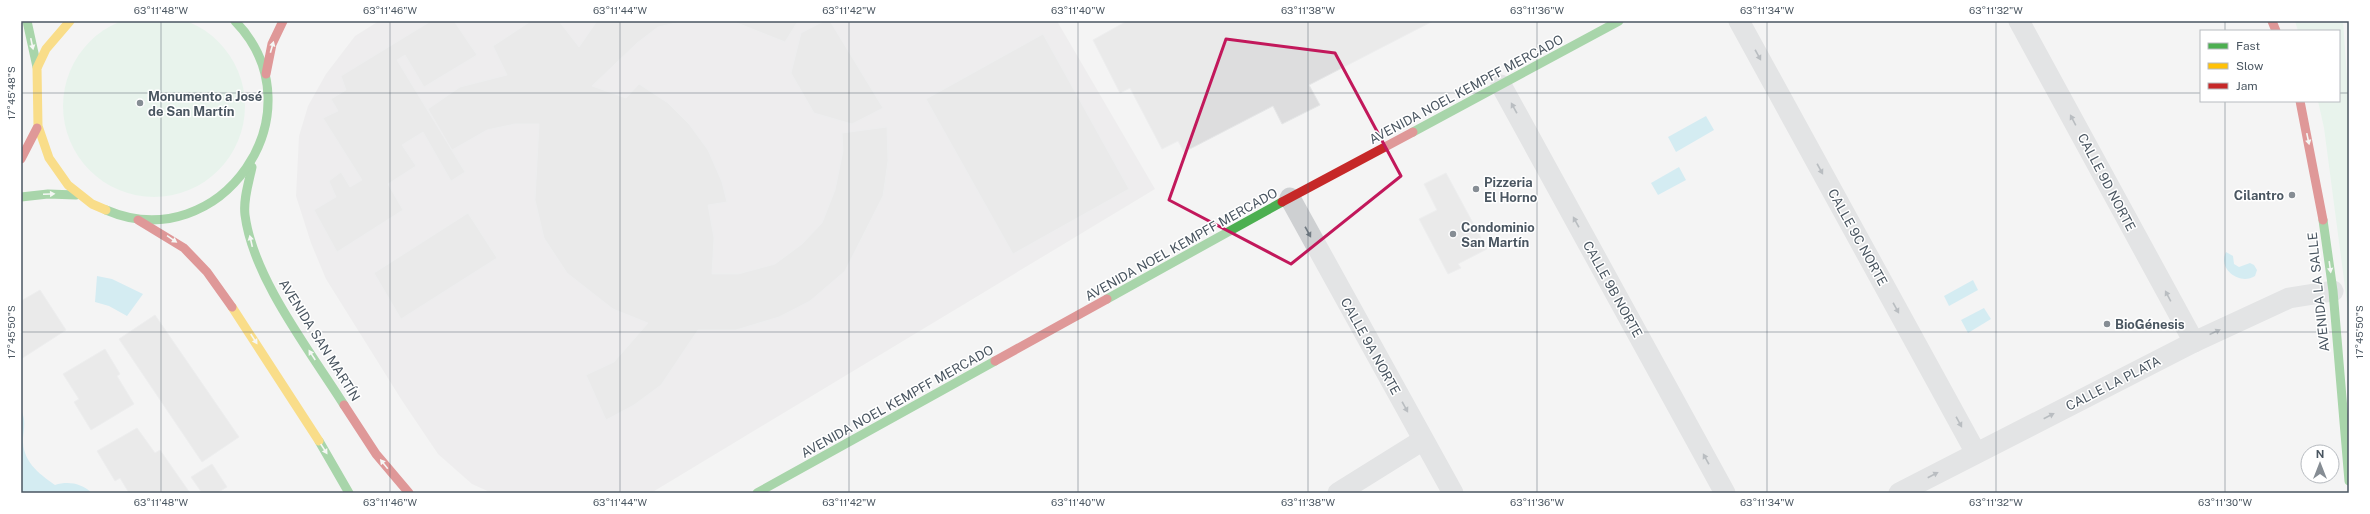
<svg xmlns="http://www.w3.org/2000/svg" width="2370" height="514" font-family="'Public Sans',sans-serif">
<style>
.education{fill:#e6e5e6}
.green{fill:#d9f2e3}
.water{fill:#aee2f0}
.building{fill:#ddddde;stroke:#e5e6e7}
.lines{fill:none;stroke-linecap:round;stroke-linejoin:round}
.street{stroke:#ced0d2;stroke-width:21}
.fast{stroke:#4caf50;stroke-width:9}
.slow{stroke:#ffc107;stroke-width:9}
.jam{stroke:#c62828;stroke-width:9}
.oneway{fill:#f6fbf6}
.oneway2{fill:#727b83}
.marked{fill:none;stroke:#c2185b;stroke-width:3;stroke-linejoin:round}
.ticks{fill:none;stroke:#4a5661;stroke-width:1;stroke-opacity:0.45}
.poi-dot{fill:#868d94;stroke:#fff;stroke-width:1.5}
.labels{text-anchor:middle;stroke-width:3;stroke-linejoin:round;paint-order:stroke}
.street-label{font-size:13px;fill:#4a5661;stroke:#fff}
.poi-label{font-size:13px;font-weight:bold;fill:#4a5661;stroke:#fff;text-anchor:start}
.neatline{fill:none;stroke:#4a5661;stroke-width:1.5}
.ticks-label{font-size:10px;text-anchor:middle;fill:#4a5661}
</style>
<rect width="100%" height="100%" fill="#f4f4f4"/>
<polygon class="education" points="379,21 1057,21 1155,189 651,493 492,493 472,484 438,454 401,399 326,279 311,243 296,196 299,136 308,106 326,74 355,36"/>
<g class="green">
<circle cx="154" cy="106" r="91"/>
<polygon points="2295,21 2343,21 2349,105 2349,318 2324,128 2318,101 2339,101 2339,31 2298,31"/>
</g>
<g class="water">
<polygon points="1706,116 1714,130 1676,152 1668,137"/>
<polygon points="1679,167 1686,180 1658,195 1651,183"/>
<path d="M2226 252 2233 256 2234 264 2239 267 2250 263 2254 265 2257 270 2255 276C2240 286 2217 269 2226 252Z"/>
<polygon points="97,276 112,279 143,294 127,316 109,306 95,302"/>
<polygon points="1973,280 1978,290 1949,306 1944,296"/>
<polygon points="1984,308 1991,319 1968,333 1961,320"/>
<path d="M21 410C26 420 24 427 23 438 22 461 38 473 55 485 68 481 81 483 92 493H21Z"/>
</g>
<g class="building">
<polygon points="431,21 454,21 477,55 424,87 405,55 397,60 465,172 451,181 423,132 402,145 416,166 388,184 403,210 337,252 314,210 336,197 329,181 341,172 350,187 362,180 323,118 338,111 331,99 346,90 341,76"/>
<polygon points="531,21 559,21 579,47 597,21 684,21 658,27 637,43 592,86 626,98 639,84 668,103 689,124 708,150 722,182 727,202 708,205 714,238 712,274 738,274 775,264 802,244 822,223 835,190 843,151 842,133 887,127 888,161 883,196 845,271 810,301 779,317 736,330 698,330 661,385 634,405 606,420 586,375 614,362 648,323 613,309 567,273 544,238 535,200 539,124 515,124 487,130 452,150 428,109 460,87 507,75 493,46"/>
<polygon points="732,21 798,21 785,42"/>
<polygon points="824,21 830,21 883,108 852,124 814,113 791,73 801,33"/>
<polygon points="1127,21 1433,21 1309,85 1320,105 1282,124 1273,106 1184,152 1178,141 1162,149 1130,88 1120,93 1093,40"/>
<polygon points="1043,34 1129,189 1013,254 926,99"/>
<polygon points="1446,173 1487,249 1458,264 1461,268 1448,274 1419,219 1437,210 1424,184"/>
<polygon points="468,213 497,258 401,319 374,273"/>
<polygon points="40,290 66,330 21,359 21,301"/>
<polygon points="155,315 239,437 202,462 119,339"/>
<polygon points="105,349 120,374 117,376 134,404 91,430 74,402 79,399 63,374"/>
<polygon points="137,428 155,453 160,450 190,493 129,493 120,478 115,481 97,451"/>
<polygon points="212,464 227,487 217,493 202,493 191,477"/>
</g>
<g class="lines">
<g class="street">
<polyline points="1739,21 1976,453"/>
<polyline points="2019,21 2194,342"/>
<polyline points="1501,85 1725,493"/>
<polyline points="1290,198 1453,493"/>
<polyline points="1338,493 1423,440"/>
<polyline points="1899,493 2194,342 2289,298 2333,291"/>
</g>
<g class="fast">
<polyline points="27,21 37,67"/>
<polyline points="1413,132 1619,21"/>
<path d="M252 167C249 182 243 199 245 215 253 278 310 351 344 405"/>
<polyline points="21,197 48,194 76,195"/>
<path d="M106 210C220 259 323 112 235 21"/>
<polyline points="2323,220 2333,291 2349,481"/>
<polyline points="1107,299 1282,202"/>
<polyline points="319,441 349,493"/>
<polyline points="757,493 995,361"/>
</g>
<g class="slow">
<polyline points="70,21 46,49 37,68 38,126 49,158 68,185 92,204 106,210"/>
<polyline points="232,307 319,441"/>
</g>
<g class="jam">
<polyline points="2272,21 2276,31"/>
<polyline points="266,74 272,44 283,21"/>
<polyline points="2300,101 2323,220"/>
<polyline points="21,159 37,128"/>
<polyline points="1282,202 1413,132"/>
<polyline points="138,220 184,248 207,272 232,307"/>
<polyline points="995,361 1107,299"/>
<polyline points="344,405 376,454 409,493"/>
</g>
</g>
<defs><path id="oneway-solid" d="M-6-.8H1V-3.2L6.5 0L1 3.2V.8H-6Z"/></defs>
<g class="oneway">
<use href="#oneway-solid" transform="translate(32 44) rotate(78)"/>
<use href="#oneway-solid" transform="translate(272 47) rotate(-74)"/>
<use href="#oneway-solid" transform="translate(2308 139) rotate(78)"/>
<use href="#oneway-solid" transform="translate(49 194) rotate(-3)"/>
<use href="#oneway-solid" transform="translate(172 239) rotate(34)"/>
<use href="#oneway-solid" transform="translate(251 241) rotate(-103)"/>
<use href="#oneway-solid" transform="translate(2330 267) rotate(82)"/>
<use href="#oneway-solid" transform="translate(254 339) rotate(57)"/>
<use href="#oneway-solid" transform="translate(312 355) rotate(-123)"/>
<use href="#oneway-solid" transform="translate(324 449) rotate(57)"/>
<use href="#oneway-solid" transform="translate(384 464) rotate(-129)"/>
</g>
<g class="oneway2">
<use href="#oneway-solid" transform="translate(1758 55) rotate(61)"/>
<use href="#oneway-solid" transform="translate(1514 108) rotate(-119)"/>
<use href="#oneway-solid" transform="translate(2073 120) rotate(-118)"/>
<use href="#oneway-solid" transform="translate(1820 169) rotate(61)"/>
<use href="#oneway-solid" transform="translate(1576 222) rotate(-119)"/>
<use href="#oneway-solid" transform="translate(1308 232) rotate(61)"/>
<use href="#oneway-solid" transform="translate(2168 296) rotate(-118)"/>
<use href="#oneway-solid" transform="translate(1896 308) rotate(61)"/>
<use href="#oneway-solid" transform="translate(2215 332) rotate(-25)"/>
<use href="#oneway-solid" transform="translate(1405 407) rotate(61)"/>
<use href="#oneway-solid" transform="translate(2049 416) rotate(-27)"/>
<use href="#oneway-solid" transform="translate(1959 422) rotate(61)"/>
<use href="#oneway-solid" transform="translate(1706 459) rotate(-119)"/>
<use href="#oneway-solid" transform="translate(1933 475) rotate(-28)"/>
</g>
<path d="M0 0H2370V514H0ZM1226 39 1335 53 1401 176 1291 264 1169 200Z" fill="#f4f4f4" fill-opacity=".55" fill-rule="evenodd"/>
<path class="marked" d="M1226 39 1335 53 1401 176 1291 264 1169 200Z"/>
<path class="ticks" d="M161 21V493M390 21V493M620 21V493M849 21V493M1078 21V493M1308 21V493M1537 21V493M1767 21V493M1996 21V493M2225 21V31M21 93H2201M2339 93H2349M2225 101V493M21 332H2349"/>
<g class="poi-dot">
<circle cx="140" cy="103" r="4"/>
<circle cx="1476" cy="189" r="4"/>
<circle cx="2292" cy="195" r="4"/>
<circle cx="1453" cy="234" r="4"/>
<circle cx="2107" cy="324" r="4"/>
</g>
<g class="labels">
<g class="street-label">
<text transform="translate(1466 89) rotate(-28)" y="5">AVENIDA NOEL KEMPFF MERCADO</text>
<text transform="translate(2107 182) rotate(62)" y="5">CALLE 9D NORTE</text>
<text transform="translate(1858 237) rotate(61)" y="5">CALLE 9C NORTE</text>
<text transform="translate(1181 244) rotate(-29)" y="5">AVENIDA NOEL KEMPFF MERCADO</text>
<text transform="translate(1613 289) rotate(61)" y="5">CALLE 9B NORTE</text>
<text transform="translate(2318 292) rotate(-96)" y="5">AVENIDA LA SALLE</text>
<text transform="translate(320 340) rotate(58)" y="5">AVENIDA SAN MARTÍN</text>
<text transform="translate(1371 346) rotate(61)" y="5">CALLE 9A NORTE</text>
<text transform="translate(2113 383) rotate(-27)" y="5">CALLE LA PLATA</text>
<text transform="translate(897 401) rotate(-29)" y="5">AVENIDA NOEL KEMPFF MERCADO</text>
</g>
<g class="poi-label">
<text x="148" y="101">Monumento a José<tspan x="148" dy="15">de San Martín</tspan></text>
<text x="1484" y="187">Pizzeria<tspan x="1484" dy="15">El Horno</tspan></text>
<text x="2284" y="200" text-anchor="end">Cilantro</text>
<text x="1461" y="232">Condominio<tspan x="1461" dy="15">San Martín</tspan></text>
<text x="2115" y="329">BioGénesis</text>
</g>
</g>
<rect width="2370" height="514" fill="none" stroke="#ffffff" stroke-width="44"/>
<rect x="2200" y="30" width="140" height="72" fill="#ffffff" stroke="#b7bbc0"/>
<rect x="2208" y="43" width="20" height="6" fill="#4caf50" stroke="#b7bbc0"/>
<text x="2236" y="50" font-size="12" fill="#4a5661">Fast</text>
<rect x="2208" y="63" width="20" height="6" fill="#ffc107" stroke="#b7bbc0"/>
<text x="2236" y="70" font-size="12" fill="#4a5661">Slow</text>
<rect x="2208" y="83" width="20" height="6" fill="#c62828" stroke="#b7bbc0"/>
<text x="2236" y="90" font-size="12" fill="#4a5661">Jam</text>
<g transform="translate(2320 464)"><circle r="19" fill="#ffffff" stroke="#b7bbc0"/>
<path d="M0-3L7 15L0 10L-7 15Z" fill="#868d94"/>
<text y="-6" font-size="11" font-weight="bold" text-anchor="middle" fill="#4a5661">N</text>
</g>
<rect x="22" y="22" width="2326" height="470" class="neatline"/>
<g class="ticks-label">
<text x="161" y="14">63°11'48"W</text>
<text x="390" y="14">63°11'46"W</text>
<text x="620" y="14">63°11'44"W</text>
<text x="849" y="14">63°11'42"W</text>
<text x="1078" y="14">63°11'40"W</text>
<text x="1308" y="14">63°11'38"W</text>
<text x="1537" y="14">63°11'36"W</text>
<text x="1767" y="14">63°11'34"W</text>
<text x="1996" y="14">63°11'32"W</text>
<text transform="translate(11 93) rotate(-90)" y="4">17°45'48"S</text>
<text transform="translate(11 332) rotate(-90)" y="4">17°45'50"S</text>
<text transform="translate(2359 332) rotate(-90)" y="4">17°45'50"S</text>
<text x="161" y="506">63°11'48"W</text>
<text x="390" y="506">63°11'46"W</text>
<text x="620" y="506">63°11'44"W</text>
<text x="849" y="506">63°11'42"W</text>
<text x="1078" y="506">63°11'40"W</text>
<text x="1308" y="506">63°11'38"W</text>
<text x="1537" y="506">63°11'36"W</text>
<text x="1767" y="506">63°11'34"W</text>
<text x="1996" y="506">63°11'32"W</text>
<text x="2225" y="506">63°11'30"W</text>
</g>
</svg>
